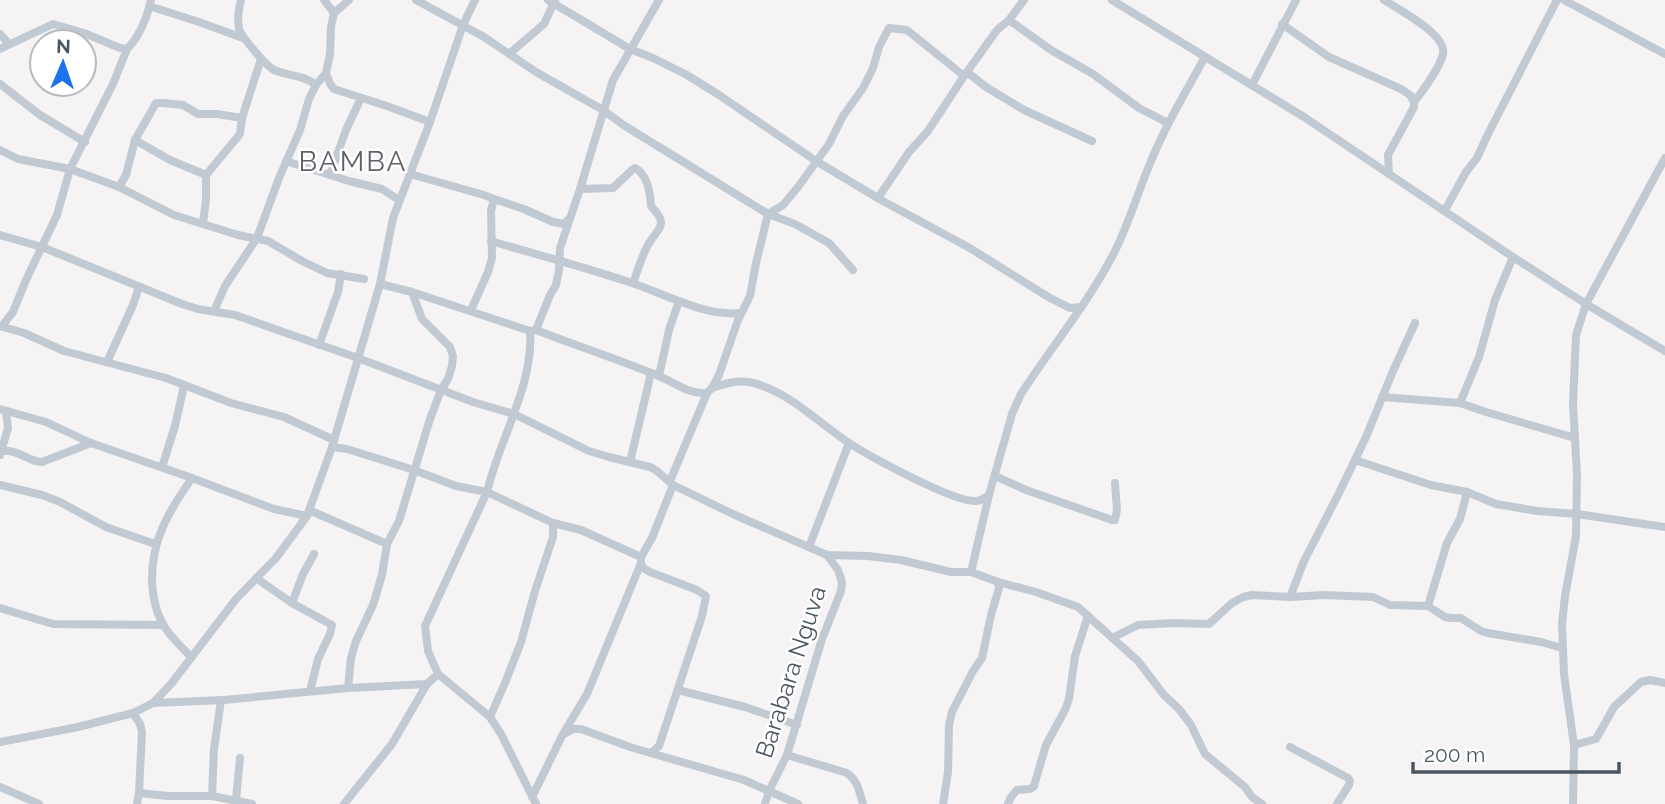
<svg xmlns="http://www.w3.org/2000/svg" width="1665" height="804" font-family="Raleway,sans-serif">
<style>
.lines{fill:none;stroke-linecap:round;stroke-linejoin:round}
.street{stroke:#c1cad2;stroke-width:8}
.labels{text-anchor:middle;stroke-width:5;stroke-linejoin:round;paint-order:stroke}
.street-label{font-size:24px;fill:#4a5661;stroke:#fff}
.quarter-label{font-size:28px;letter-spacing:2px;fill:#5f6368;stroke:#fff}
</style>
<rect width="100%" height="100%" fill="#f5f3f3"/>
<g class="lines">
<g class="street">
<path d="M241 0C239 8 237 19 239 28 240 35 266 66 274 70 288 76 304 75 316 85"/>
<polyline points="324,0 334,13 331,27 330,54 326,73 330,84 334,89 387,106 430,122"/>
<polyline points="416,0 484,37 536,72 603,110 625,126 768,214 795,224 829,243 853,270"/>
<polyline points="548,0 630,49 653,58 687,75 719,95 816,161 881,200 968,247 1050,298 1070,308 1081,307"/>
<polyline points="1112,0 1304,117 1513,257 1586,304 1665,351"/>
<path d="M1384 0C1399 10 1447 34 1443 54 1440 67 1423 91 1414 102"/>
<polyline points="1564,0 1665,54"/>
<polyline points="149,6 199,22 243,38"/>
<polyline points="334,13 349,0"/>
<polyline points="1009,20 1051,50 1093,74 1139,108 1168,123"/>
<polyline points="1282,24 1329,57 1401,89 1410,95 1414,102 1414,107 1388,155 1389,174"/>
<polyline points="0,34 9,44"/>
<path d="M0 49 53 24 84 33 120 48 127 49C140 36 147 17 151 0"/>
<polyline points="509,54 544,24 555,0"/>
<polyline points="967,72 986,87 1024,110 1092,141"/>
<polyline points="0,84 40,115 85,142"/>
<polyline points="1252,85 1296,0"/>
<polyline points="135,140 170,160 206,175"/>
<polyline points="0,150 18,159 70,169 119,187 126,175 135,140 156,103 164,103 183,105 198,114 217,114 242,118"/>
<polyline points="286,161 349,181 382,189 399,200"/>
<polyline points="410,174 484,195 494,199 491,211 492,258 488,272 471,310"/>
<polyline points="330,175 346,130 361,98"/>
<polyline points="119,187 174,215 238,235 268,241 302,261 327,273 364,279"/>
<path d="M580 189 613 188 633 169 635 168C648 175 650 193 651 206 670 226 658 227 648 245 641 257 638 271 633 283"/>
<polyline points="878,198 909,152 928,131 964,76 997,30 1009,20 1024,0"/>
<polyline points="494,199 524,209 553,222 564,224 570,218"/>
<polyline points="1445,210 1466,172 1477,158 1488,134 1557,0"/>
<polyline points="203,223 206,200 206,175 240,134 242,118 261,59"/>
<polyline points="0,235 42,247 182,304 198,309 235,315 358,358 473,402 514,414 589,451 609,457 650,467 657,471 673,485 735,515 827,555 868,556 901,560 951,572 971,572 998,582 1036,592 1078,607 1138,661 1164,695 1179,709 1191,725 1205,754 1245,787 1252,797 1262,804"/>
<path d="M491 241C538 255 585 267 632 283 665 294 705 317 741 313"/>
<path d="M380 284 412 292 530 331C534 385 499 440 487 492L425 626 428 651 438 674 490 717 501 734 536 804"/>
<polyline points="214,311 225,286 257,238 279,178 300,130 309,99 316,85 326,73"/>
<polyline points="0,326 24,333 64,351 166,378 231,403 284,417 334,440"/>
<polyline points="2,326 13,312 26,280 57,215 70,169 113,84 127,49"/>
<polyline points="536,330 550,295 556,285 559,270 560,248 580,189 613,80 659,0"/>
<path d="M530 331 536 330C577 346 620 360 661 377 675 383 691 395 707 393L712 388 719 375 738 320 750 296 756 263 768 214 783 205 798 187 829 144 843 116 863 88 873 68 879 47 889 28 907 30 964 76"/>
<polyline points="319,345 338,292 341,274"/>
<polyline points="107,362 133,305 139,287"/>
<polyline points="659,376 669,330 679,301"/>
<path d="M712 388C724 384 736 380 749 382 788 390 817 422 849 443 871 457 951 501 975 501 980 501 985 498 989 495L1012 414 1021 394C1052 346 1089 302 1115 251 1129 223 1137 195 1149 166 1164 128 1185 93 1205 57"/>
<polyline points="1382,397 1460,403 1479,357 1495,300 1513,257"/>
<polyline points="1460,403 1486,412 1575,438"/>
<polyline points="0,409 46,422 91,443 192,478 274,509 307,516"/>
<polyline points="332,447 347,449 414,470 456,486 487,492 553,523 553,537 535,591 521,642 505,683 490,717"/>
<path d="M0 451C20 449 26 461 42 462L91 443"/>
<polyline points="0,455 8,428 6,412"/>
<polyline points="1355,460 1431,485 1467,492 1496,504 1537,511 1577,514 1665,527"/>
<polyline points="630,462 651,373"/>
<polyline points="162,467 175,426 184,386"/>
<polyline points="995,476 1026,490 1112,520 1115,520 1117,510 1115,483"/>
<polyline points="670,481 707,393"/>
<polyline points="0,485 42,495 60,502 106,527 155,544"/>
<polyline points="309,510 387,544"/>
<polyline points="553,523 581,530 641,557"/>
<polyline points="809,547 849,443"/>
<polyline points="641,563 643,568 650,572 697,590 706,596 702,616 659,746 651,753"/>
<polyline points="971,572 989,495"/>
<polyline points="256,578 292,603 332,625 330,634 318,659 310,691"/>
<polyline points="1290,597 1304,561 1339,493 1366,437 1393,371 1415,323"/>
<polyline points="292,603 303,574 314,554"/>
<polyline points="1428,606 1447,543 1460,519 1467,492"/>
<polyline points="0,608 53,624 163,625"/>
<polyline points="1112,638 1138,625 1173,623 1209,624 1232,603 1243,597 1252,595 1290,597 1324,595 1373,597 1390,605 1428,606 1445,617 1451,618 1461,618 1481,631 1488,633 1541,642 1562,648"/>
<path d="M191 657C182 647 169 636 163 624 155 611 153 597 152 582 151 540 169 511 192 478"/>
<polyline points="348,688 351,658 356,641 373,605 382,575 387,544 399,521 430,419 441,390 448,379 452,366 453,356 450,347 422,319 412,292"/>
<polyline points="678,690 745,707 797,725"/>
<polyline points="153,703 224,700 348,688 427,684 438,674"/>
<polyline points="133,713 140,724 142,732 139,793 137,804"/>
<polyline points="566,733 573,729 581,729 630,747 744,780 798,804"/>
<polyline points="0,742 78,727 133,713 153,703 171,684 236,599 276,558 307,516 332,447 380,284 393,218 430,122 463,25 475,0"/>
<polyline points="1574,745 1596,739 1614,707 1641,682 1650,680 1665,683"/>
<polyline points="1290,747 1348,778 1350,781 1349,785 1337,804"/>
<path d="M787 755 847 773C858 781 859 791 863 804"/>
<polyline points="0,787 39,804"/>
<polyline points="139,793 168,796 212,796 252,804"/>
<polyline points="212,796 214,749 221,700"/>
<polyline points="532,797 563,734 587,694 641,563 641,557 652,538 673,485"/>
<polyline points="236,800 240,758"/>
<polyline points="344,804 392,744 427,684"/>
<polyline points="765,804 769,791 787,755 822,639 841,591 842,582 838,570 827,555"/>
<polyline points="943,804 948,772 949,725 952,712 973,671 982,658 991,615 999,588 998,582"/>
<polyline points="1008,804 1011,797 1017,790 1030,789 1034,786 1046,745 1065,710 1069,699 1075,656 1088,616"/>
<polyline points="1573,804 1574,745 1564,674 1562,624 1565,596 1576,536 1577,475 1573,404 1576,335 1586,304 1665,158"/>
</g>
</g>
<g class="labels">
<g class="street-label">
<text transform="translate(791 672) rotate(-72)" y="8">Barabara Nguva</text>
</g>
<g class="quarter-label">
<text x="353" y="171">BAMBA</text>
</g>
</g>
<g transform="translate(63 63) rotate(2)"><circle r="33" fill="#ffffff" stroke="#b7bbc0" stroke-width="2"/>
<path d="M0-5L12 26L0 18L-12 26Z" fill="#1a73e8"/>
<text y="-10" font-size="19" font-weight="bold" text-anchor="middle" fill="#4a5661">N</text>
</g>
<path d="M1413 762v10h206v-10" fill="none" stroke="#4a5661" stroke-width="3.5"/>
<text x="1424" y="762" font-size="21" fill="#4a5661" stroke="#ffffff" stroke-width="5" paint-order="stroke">200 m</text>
</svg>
